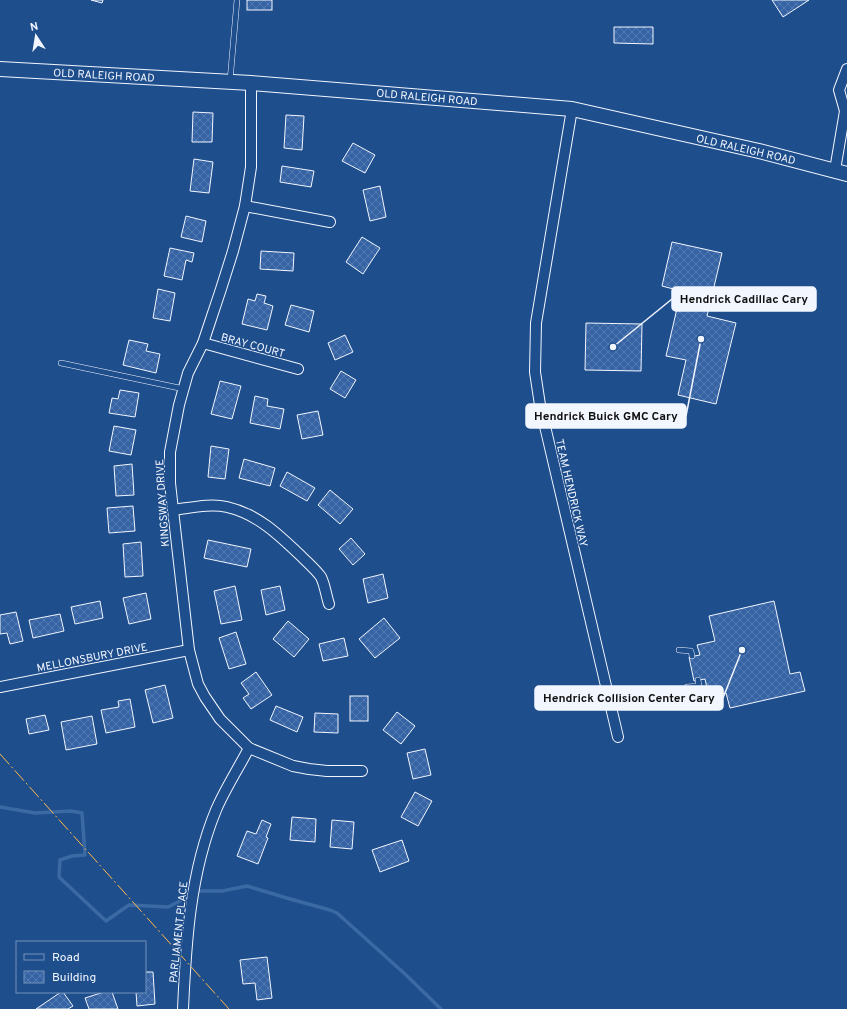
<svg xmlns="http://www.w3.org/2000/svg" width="847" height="1009" font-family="Overpass,sans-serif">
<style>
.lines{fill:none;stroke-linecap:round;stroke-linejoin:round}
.stream{stroke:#3b69a3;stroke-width:3.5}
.building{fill:url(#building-cross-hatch);stroke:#f2f6ff}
.lane-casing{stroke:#f2f6ff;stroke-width:6}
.street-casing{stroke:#f2f6ff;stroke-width:12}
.secondary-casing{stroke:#f2f6ff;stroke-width:16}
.lane{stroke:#1f4e8c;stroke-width:5}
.street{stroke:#1f4e8c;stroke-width:10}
.secondary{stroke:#1f4e8c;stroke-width:14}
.power{stroke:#ffb74d;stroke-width:1;stroke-dasharray:14 3 2 3;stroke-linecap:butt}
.labels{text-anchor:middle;stroke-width:3;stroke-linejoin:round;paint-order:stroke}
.street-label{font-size:11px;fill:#f2f6ff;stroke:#1f4e8c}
.leader{fill:none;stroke:#f2f6ff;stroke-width:1.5}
.callout-dot{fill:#f2f6ff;stroke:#1f4e8c;stroke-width:1.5}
.callout{fill:#f2f6ff;stroke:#f2f6ff;stroke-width:1.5}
.callout-label{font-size:12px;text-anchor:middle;font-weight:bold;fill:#111}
</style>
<defs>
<pattern id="building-cross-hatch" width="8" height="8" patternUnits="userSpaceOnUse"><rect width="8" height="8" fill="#3563a3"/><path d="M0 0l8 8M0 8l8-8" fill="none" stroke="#537ab1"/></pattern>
</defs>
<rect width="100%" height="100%" fill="#1f4e8c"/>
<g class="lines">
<polyline class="stream" points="0,807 35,813 71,811 82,813 85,855 72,856 60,860 59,877 106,921 129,905 168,907 200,891 222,891 247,886 290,899 330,910 337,913 405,974 441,1009"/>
</g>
<g class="building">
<polygon points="91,0 103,0 102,3"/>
<rect x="247" y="0" width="25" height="10"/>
<polygon points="772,0 809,0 783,17"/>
<polygon points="614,27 653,27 653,44 614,43"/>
<polygon points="193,112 213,113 212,142 192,142"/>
<polygon points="286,115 304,116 302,150 284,148"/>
<polygon points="353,143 375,155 365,173 342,161"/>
<polygon points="194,159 213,162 209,193 190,191"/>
<polygon points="282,166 314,171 311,187 280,182"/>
<polygon points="380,186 386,217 370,221 363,190"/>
<polygon points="186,216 206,221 202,242 181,237"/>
<polygon points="362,237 380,248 363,274 346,262"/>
<polygon points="672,242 722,253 707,316 736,323 716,404 678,395 686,360 666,356 681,291 662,286"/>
<polygon points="170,248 194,253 192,262 186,260 182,280 164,276"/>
<polygon points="261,251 294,253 293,271 260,269"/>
<polygon points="158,289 175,293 170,321 153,318"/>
<polygon points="257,294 266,296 264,303 273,306 267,330 242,324 248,299 255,301"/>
<polygon points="291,305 314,311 309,332 285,325"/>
<polygon points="586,323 642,324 641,371 585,370"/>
<polygon points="345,335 353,352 335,360 328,343"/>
<polygon points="129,340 148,344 146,351 160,354 156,373 123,365"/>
<polygon points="341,371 356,380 345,398 330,389"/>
<polygon points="220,381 241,386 232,419 211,414"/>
<polygon points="120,390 139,393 135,417 109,413 112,398 118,399"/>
<polygon points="255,396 268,399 267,406 284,409 280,429 250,423"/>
<polygon points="318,411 323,435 302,439 297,415"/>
<polygon points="114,426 136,430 131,455 109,451"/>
<polygon points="211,446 229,449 225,479 208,477"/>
<polygon points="244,459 275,468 270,486 239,478"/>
<polygon points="132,464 134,495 116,496 114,466"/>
<polygon points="287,472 315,488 307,501 280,486"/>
<polygon points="330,490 353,509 340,524 318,505"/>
<polygon points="133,506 135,531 109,533 107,508"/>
<polygon points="351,538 365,554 353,565 339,549"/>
<polygon points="208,540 251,549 247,567 204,558"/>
<polygon points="141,542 143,576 125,577 123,544"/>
<polygon points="383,574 388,598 368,603 363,579"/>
<polygon points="235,586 242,620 221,624 214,591"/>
<polygon points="280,586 285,610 266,615 261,590"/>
<polygon points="146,593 151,619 129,624 123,598"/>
<polygon points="100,601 103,618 75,624 71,607"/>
<polygon points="774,601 790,674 800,672 805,691 730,708 726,693 709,697 705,679 694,681 689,657 700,655 697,645 715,641 709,616"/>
<polygon points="16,612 23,641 10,644 7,633 0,634 0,615"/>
<polygon points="60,614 64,631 33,638 29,620"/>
<polygon points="384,618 400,638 375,658 359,639"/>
<polygon points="288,621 309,639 294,657 273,639"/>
<polygon points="236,632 246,664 229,669 219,638"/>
<polygon points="344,638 348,656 323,661 319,644"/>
<polygon points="256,672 272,695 251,709 243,698 249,694 241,683"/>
<polygon points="165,685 173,718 153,723 145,690"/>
<rect x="350" y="696" width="18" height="25"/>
<polygon points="130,699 135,727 106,733 101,710 119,707 118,701"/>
<polygon points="276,706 303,717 297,732 270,720"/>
<polygon points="397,712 415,726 401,744 383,730"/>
<polygon points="315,713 338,714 338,733 314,732"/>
<polygon points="45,715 49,730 29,734 26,719"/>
<polygon points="92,716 97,744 66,750 61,722"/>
<polygon points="425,749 431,775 413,779 407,753"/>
<polygon points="415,792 432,801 418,826 401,817"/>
<polygon points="292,817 316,819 315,842 290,840"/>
<polygon points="262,820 271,824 266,837 268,838 258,864 237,856 247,831 256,834"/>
<polygon points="332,820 354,822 352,849 330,847"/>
<polygon points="402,840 409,861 380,872 372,850"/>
<polygon points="267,957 272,998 257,1000 255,983 243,984 240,960"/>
<polygon points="145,972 153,972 155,1004 137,1006 136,992 145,992"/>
<polygon points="61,992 63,992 73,1006 68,1009 36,1009"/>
<polygon points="104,992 112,992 118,1009 89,1009 85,998"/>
</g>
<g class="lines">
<defs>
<g id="lane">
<polyline points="230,81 237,0"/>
<polyline points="61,363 184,389"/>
<polyline points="679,650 691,651 692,656"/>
<polyline points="687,687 699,686 698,680"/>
</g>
<g id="street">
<polyline points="251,83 251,167 245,206 233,251 221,289 203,343 188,373 179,405 170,452 170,483 173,510 189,650 198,684 205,697 220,719 249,748 293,766 309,769 327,771 362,771"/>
<polyline points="572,109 536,323 535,372 540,405 618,737"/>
<polyline points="845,111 839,90 847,69"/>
<polyline points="835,170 845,111 847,107"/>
<polyline points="245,206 330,222"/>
<polyline points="203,343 298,369"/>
<path d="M173 510C190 508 210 503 227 507 258 514 280 536 302 557 309 564 316 570 321 577 325 585 326 595 329 604"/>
<polyline points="0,687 189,650"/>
<path d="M183 1009C186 942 190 873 216 810 225 789 238 769 249 748"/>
</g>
<polyline id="secondary" points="0,69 251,83 572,109 759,151 847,174"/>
</defs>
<use href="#lane" class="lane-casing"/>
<use href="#street" class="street-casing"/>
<use href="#secondary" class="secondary-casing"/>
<use href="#lane" class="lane"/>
<use href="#street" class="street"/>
<use href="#secondary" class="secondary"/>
<polyline class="power" points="0,754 229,1009"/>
</g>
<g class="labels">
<g class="street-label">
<text transform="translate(104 75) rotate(3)" y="4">OLD RALEIGH ROAD</text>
<text transform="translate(427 97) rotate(5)" y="4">OLD RALEIGH ROAD</text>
<text transform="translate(746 149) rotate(13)" y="4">OLD RALEIGH ROAD</text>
<text transform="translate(253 345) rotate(15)" y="4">BRAY COURT</text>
<text transform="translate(572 493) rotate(77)" y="4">TEAM HENDRICK WAY</text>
<text transform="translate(162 503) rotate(-94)" y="4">KINGSWAY DRIVE</text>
<text transform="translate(92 657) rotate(-11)" y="4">MELLONSBURY DRIVE</text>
<text transform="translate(178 932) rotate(-84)" y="4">PARLIAMENT PLACE</text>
</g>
</g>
<path class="leader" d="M613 347L672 299M701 339L686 416M742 650L723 698"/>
<g class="callout-dot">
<circle cx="613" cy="347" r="4"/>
<circle cx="701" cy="339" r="4"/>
<circle cx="742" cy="650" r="4"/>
</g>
<g class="callout">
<rect x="672" y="287" width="144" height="24" rx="4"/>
<rect x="526" y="404" width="160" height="24" rx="4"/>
<rect x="535" y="686" width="188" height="24" rx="4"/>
</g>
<g class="callout-label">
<text x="744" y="303">Hendrick Cadillac Cary</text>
<text x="606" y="420">Hendrick Buick GMC Cary</text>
<text x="629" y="702">Hendrick Collision Center Cary</text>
</g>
<rect x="16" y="941" width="130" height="52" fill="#1f4e8c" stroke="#7391ba"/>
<rect x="24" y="954" width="20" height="6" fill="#1f4e8c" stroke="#7391ba"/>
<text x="52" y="961" font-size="12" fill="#f2f6ff">Road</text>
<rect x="24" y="971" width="20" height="12" fill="url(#building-cross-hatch)" stroke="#7391ba"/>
<text x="52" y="981" font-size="12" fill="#f2f6ff">Building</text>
<g transform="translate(36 36) rotate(348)" stroke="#1f4e8c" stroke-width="3" paint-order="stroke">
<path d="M0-3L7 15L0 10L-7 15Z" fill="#f2f6ff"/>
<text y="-6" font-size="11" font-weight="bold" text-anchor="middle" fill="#f2f6ff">N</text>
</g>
</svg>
